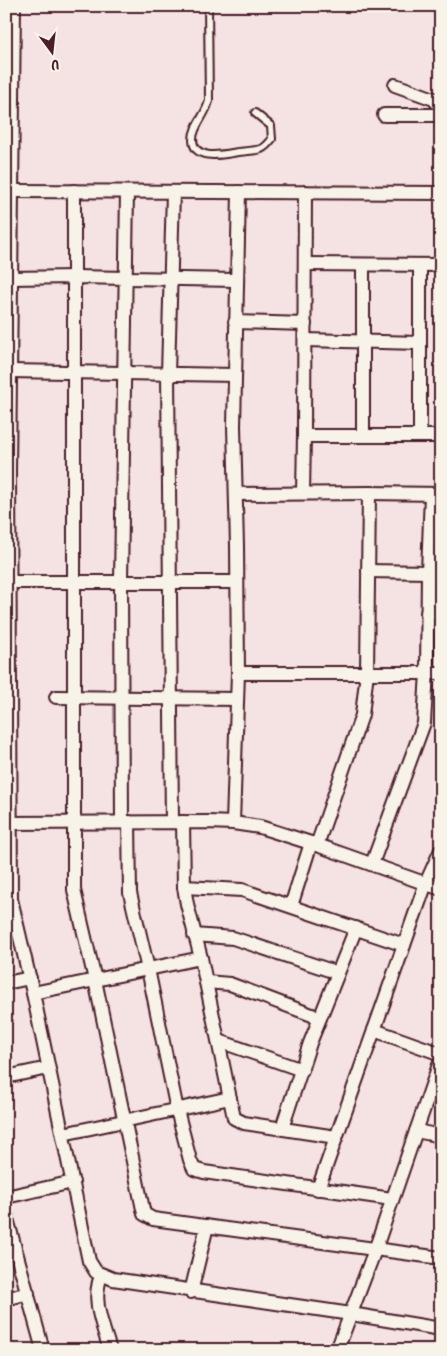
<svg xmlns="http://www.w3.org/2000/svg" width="447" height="1356" font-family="Kalam,sans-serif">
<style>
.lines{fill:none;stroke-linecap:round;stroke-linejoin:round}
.lane-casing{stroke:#4a1f2b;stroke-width:10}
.street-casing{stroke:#4a1f2b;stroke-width:16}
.lane{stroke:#f7f3e8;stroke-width:6}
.street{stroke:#f7f3e8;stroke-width:12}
</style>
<rect width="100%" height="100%" fill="#f5e2e2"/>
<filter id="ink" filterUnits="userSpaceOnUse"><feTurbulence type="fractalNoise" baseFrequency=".02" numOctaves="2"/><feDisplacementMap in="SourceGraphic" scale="10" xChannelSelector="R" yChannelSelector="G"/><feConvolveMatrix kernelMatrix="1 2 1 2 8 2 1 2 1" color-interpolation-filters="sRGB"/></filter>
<g filter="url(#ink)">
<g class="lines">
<defs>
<path id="lane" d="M208 6 209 101C206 115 193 126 193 139 193 162 225 154 238 152 245 151 254 151 261 149 266 147 269 143 272 139L271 126 255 113"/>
<g id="street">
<polyline points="14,6 9,471 11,899 33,993 89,1261 96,1272 113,1279 351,1314 441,1329"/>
<polyline points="395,85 434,99 441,108"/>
<polyline points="384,115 441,115"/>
<polyline points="13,191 441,193"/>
<polyline points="74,191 74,890 95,980 144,1214 153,1219 441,1258"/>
<polyline points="305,264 441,265"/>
<polyline points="363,265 363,436"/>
<polyline points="420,265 420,436"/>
<polyline points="11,278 74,277 236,280"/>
<polyline points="235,322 305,324"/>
<polyline points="305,340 420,343"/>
<polyline points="10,371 235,375"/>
<polyline points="304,436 441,436"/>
<polyline points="303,493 304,436 305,192"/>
<polyline points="236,494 369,493 441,494"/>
<polyline points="368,571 428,572"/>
<polyline points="9,582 237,582"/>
<polyline points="427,613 441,613"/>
<polyline points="238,673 441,673"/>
<polyline points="56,697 237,699"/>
<polyline points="122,822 121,581 127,192"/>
<polyline points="129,822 130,893 148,969 177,1110 190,1160 194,1169 204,1172 392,1199"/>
<polyline points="172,822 168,374 173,192"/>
<polyline points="183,822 184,887 187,904 201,958 234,1118 244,1123 336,1137"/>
<polyline points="6,823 209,822 233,823 260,827 317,845 441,889"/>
<polyline points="233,823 238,673 237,546 234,426 239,192"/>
<polyline points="317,845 362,715 367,672 369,493"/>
<polyline points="372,864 424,723 427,672 428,572 431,494"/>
<polyline points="184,887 242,890 404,945"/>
<polyline points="291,906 311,843"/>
<polyline points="194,935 233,938 338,973"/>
<polyline points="206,982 230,984 320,1018"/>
<polyline points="6,983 30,978"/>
<polyline points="33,993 201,958"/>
<polyline points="374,1030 441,1054"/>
<polyline points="219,1041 302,1070"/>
<polyline points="6,1077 48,1068"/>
<polyline points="282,1128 310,1043 356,928"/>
<polyline points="416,1131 441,1136"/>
<polyline points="63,1134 230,1098"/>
<polyline points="318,1189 426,883 441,850"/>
<polyline points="6,1197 73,1182"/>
<polyline points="6,1215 43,1350"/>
<path d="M101 1276C91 1300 103 1326 110 1350"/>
<polyline points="191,1292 207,1226"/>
<polyline points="6,1299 28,1293"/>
<polyline points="337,1350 375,1250 441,1059"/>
</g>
</defs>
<use href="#lane" class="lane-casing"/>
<use href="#street" class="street-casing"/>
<use href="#lane" class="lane"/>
<use href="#street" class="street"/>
</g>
</g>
<rect width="447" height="1356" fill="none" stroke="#f7f3e8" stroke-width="25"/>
<rect x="12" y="12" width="422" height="1331" fill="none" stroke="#4a1f2b" stroke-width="2" filter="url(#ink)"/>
<g transform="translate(52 52) rotate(165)" stroke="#f7f3e8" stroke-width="4" paint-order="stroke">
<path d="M0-4L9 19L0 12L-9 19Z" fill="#4a1f2b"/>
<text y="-8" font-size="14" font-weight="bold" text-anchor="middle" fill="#4a1f2b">U</text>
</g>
</svg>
